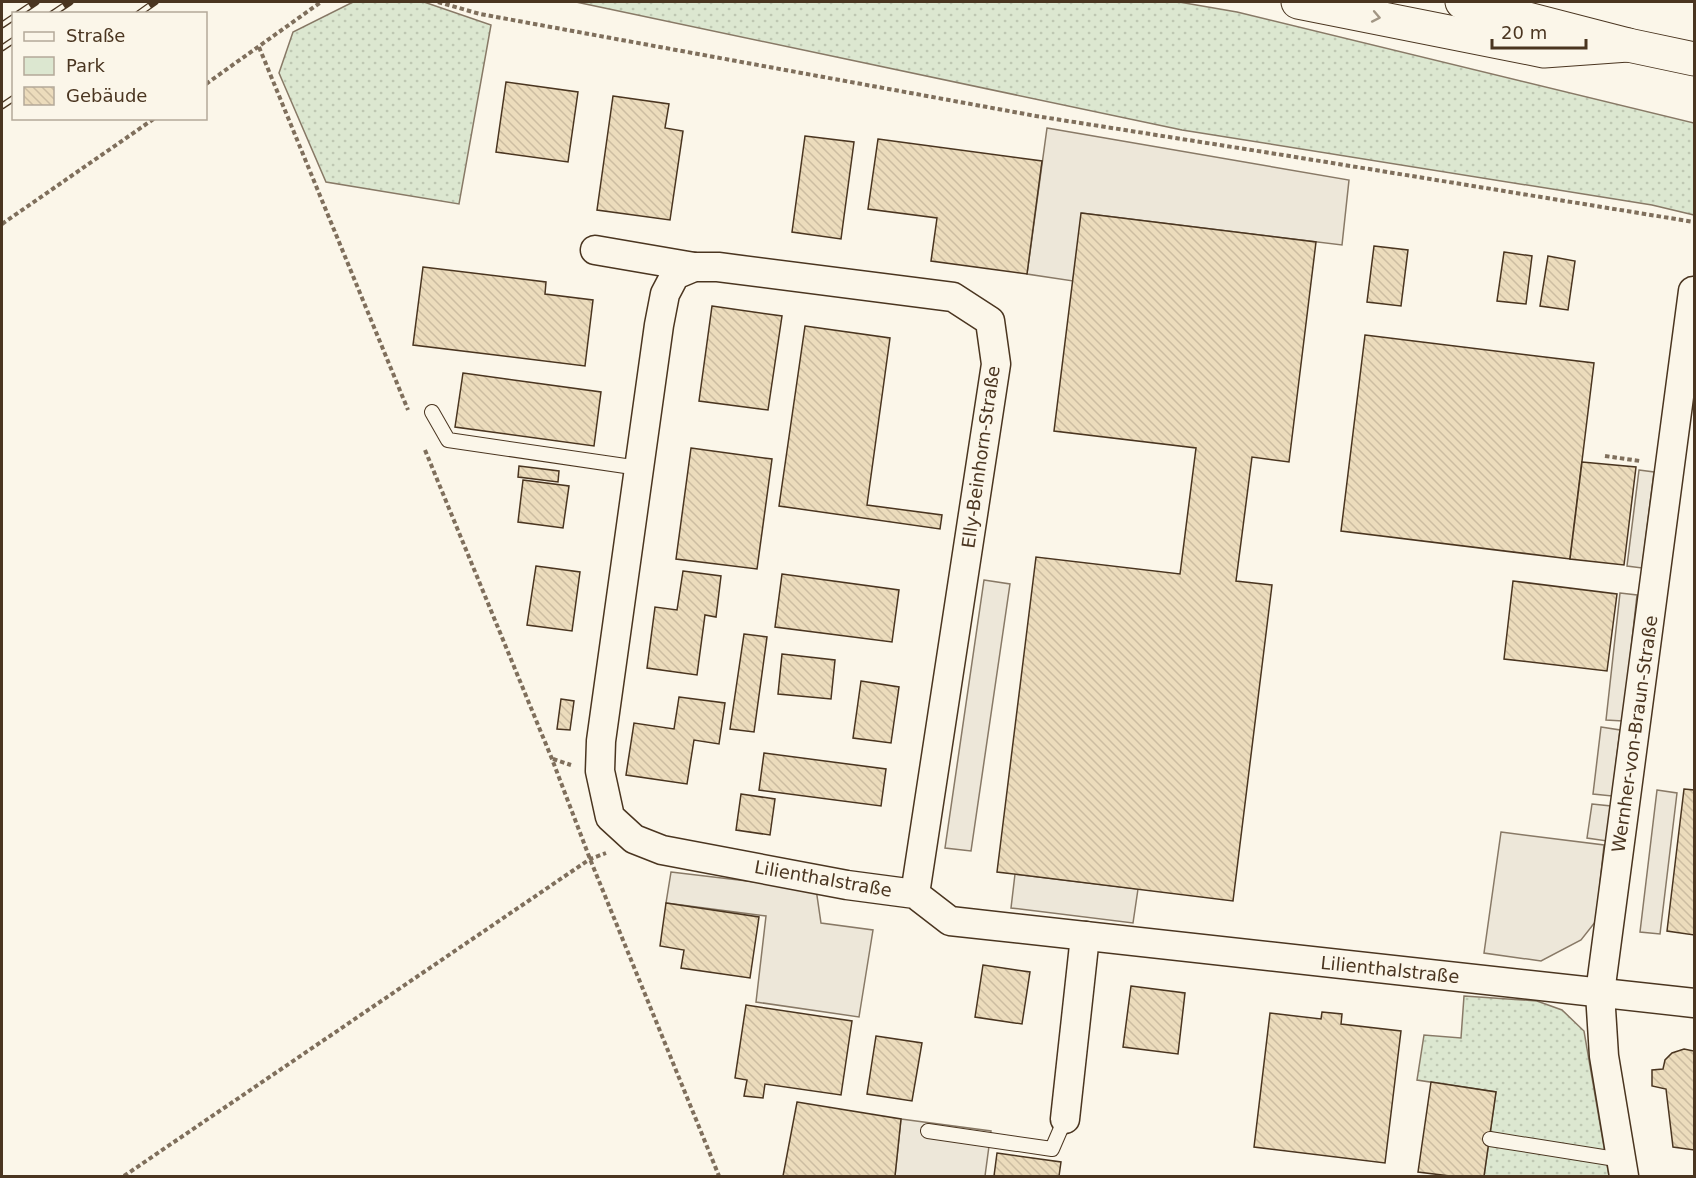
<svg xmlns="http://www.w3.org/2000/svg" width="1696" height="1178" font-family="'DejaVu Sans',sans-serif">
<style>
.green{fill:url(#green-dots);stroke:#887966;stroke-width:1.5}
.parking{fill:#ede7d9;stroke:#887966;stroke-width:1.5}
.building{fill:url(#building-back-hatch);stroke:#4a3520;stroke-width:1.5}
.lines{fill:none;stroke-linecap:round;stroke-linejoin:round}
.lane-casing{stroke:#4a3520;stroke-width:16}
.street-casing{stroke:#4a3520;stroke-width:31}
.highway-casing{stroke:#4a3520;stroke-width:35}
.path{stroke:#7f6f5c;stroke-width:4;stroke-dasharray:4.5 3;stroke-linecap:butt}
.lane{stroke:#fbf6e9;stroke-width:14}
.street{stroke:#fbf6e9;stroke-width:28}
.highway{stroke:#fbf6e9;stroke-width:33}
.rail-casing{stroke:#4a3520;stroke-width:7}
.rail{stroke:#fbf6e9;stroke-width:4.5;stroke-dasharray:14;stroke-linecap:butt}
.oneway{stroke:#a29684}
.labels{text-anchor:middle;stroke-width:4.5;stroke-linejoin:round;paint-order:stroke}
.street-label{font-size:18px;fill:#4a3520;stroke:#fbf6e9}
</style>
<defs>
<pattern id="green-dots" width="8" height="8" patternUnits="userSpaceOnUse" patternTransform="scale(1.5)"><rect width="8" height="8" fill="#dce7d0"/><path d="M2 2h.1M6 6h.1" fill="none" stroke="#bec7b2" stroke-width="1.8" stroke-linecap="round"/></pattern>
<pattern id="building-back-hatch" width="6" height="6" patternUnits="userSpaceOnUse" patternTransform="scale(1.5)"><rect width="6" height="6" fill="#ecdcbc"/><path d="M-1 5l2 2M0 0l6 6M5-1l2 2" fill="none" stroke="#ccbda1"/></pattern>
</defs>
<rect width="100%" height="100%" fill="#fbf6e9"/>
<g class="green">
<polygon points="353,2 424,2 491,25 459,204 326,182 279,73 293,32"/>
<polygon points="576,2 1179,2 1237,12 1694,123 1694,215 1652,205 1182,130"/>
<polygon points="1464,996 1537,1001 1562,1010 1584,1031 1609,1176 1484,1176 1496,1092 1417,1080 1424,1035 1461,1038"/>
</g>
<g class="parking">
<polygon points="1047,128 1349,180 1342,245 1082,213 1073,281 1027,274"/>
<polygon points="1639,470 1654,472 1642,568 1627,566"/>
<polygon points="984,580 1010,584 971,851 945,848"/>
<polygon points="1620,593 1637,595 1623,721 1606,720"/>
<polygon points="1601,727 1620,730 1612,796 1593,794"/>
<polygon points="1657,790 1677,793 1660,934 1640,932"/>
<polygon points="1592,804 1611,806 1607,841 1587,838"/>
<polygon points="1501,832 1604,845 1596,921 1581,940 1541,961 1484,953"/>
<polygon points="671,872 816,889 821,923 873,930 859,1017 756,1002 766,916 666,903"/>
<polygon points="1015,874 1138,889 1133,923 1011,908"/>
<polygon points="901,1119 991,1131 985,1176 895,1176"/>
</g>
<g class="building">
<polygon points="506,82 578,92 568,162 496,152"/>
<polygon points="613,96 669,104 665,128 683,131 670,220 597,210"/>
<polygon points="805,136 854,142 841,239 792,232"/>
<polygon points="878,139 1042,161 1027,274 931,261 937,218 868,209"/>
<polygon points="1081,213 1316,242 1289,462 1252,457 1236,581 1272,585 1233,901 997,872 1036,557 1180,574 1196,448 1054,431"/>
<polygon points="1374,246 1408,250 1401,306 1367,302"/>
<polygon points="1504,252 1532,256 1526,304 1497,301"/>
<polygon points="1548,256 1575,261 1568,310 1540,306"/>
<polygon points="423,267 546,282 545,294 593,300 585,366 413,345"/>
<polygon points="712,306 782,316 768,410 699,401"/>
<polygon points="805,326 890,338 867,505 942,515 940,529 779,506"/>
<polygon points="1365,335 1594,363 1570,559 1341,531"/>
<polygon points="463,373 601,392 594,446 455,427"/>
<polygon points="691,448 772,459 757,569 676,559"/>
<polygon points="1582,462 1636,467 1624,565 1570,559"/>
<polygon points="519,466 559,471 558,482 518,477"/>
<polygon points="523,480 569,486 563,528 518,522"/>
<polygon points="536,566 580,572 572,631 527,625"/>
<polygon points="683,571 721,576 716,617 705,615 697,675 647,668 655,607 677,610"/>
<polygon points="782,574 899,590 892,642 775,627"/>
<polygon points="1513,581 1617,594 1607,671 1504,659"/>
<polygon points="744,634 767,637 754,732 730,729"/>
<polygon points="782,654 835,660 831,699 778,694"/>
<polygon points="861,681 899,687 891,743 853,738"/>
<polygon points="679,697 725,703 719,744 694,740 687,784 626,775 634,723 674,729"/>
<polygon points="561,699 574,701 570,730 557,729"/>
<polygon points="764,753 886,769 881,806 759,790"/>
<polygon points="1684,789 1694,790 1694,935 1667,931"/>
<polygon points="741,794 775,799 770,835 736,830"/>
<polygon points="666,903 759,917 750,978 681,968 684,950 660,946"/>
<polygon points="983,965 1030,972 1022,1024 975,1017"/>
<polygon points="1131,986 1185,993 1178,1054 1123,1047"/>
<polygon points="746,1005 852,1021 841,1095 765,1084 763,1098 744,1096 747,1080 735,1078"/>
<polygon points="1322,1012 1342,1014 1341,1024 1401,1031 1385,1163 1254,1147 1270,1013 1321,1019"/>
<polygon points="876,1036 922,1043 912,1101 867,1094"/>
<polygon points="1684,1049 1694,1051 1694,1150 1673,1147 1666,1089 1652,1086 1652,1070 1663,1069 1665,1060 1672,1053"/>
<polygon points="1431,1082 1496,1092 1484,1176 1450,1176 1418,1172"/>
<polygon points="797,1102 901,1119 895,1176 783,1176"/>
<polygon points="997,1153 1061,1162 1059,1176 994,1176"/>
</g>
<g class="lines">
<defs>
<g id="lane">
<polyline points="432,412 448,440 639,468"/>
<polyline points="928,1131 1052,1149 1065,1119"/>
<polyline points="1490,1139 1622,1160"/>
</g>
<g id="street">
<polyline points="595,250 694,267"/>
<polyline points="915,894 996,364 990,321 953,297 718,267 694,267 675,275 665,294 659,325 601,741 600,771 610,817 634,839 662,850 847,885 915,894 950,921 1694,1003"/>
<polyline points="1065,1119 1085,936"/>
<polyline points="1624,1176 1604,1056 1600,993 1693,291"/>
</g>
<g id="highway">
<polyline points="1298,2 1544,51 1628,45"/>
<polyline points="1462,2 1628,45 1694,59"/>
</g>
</defs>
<use href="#lane" class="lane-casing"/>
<use href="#street" class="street-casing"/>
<use href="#highway" class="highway-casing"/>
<g class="path">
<polyline points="438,2 480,14 1036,116 1283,155 1694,222"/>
<polyline points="259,47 408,410"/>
<polyline points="206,84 321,2"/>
<polyline points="2,224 155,118"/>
<polyline points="425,450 552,759 590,859 719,1176"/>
<polyline points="1605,456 1640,461"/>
<polyline points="553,759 571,765"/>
<polyline points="124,1176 590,859 606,853"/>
</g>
<use href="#lane" class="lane"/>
<use href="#street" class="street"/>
<use href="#highway" class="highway"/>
<defs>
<g id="rail">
<polyline points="18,14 36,2"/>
<polyline points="52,14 70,2"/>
<polyline points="138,14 155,2"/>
<polyline points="2,25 14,17"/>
<polyline points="2,48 14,40"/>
<polyline points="2,106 14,98"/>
</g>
</defs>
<use href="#rail" class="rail-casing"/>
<use href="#rail" class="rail"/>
</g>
<defs><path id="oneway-chevron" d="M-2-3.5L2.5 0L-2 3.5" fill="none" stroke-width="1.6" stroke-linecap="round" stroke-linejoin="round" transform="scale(1.5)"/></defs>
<use class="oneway" href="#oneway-chevron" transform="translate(1376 17) rotate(11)"/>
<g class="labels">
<g class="street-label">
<text transform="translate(981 457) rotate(-82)" y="6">Elly-Beinhorn-Straße</text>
<text transform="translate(1635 734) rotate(-82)" y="6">Wernher-von-Braun-Straße</text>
<text transform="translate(823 879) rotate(10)" y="6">Lilienthalstraße</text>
<text transform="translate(1390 970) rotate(6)" y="6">Lilienthalstraße</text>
</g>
</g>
<rect width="1696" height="1178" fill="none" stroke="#4a3520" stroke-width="6"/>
<rect x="12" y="12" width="195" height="108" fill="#fbf6e9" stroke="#b4a999" stroke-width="1.5"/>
<rect x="24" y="32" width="30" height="9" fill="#fbf6e9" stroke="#b4a999" stroke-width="1.5"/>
<text x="66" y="42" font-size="18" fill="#4a3520">Straße</text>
<rect x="24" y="57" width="30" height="18" fill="#dce7d0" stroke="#b4a999" stroke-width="1.5"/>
<text x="66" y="72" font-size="18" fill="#4a3520">Park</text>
<rect x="24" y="87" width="30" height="18" fill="url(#building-back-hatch)" stroke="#b4a999" stroke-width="1.5"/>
<text x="66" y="102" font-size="18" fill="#4a3520">Gebäude</text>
<path d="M1492 39v9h94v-9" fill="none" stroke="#4a3520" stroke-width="3"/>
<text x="1501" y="39" font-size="18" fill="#4a3520" stroke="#fbf6e9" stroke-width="4.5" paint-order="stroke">20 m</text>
</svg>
